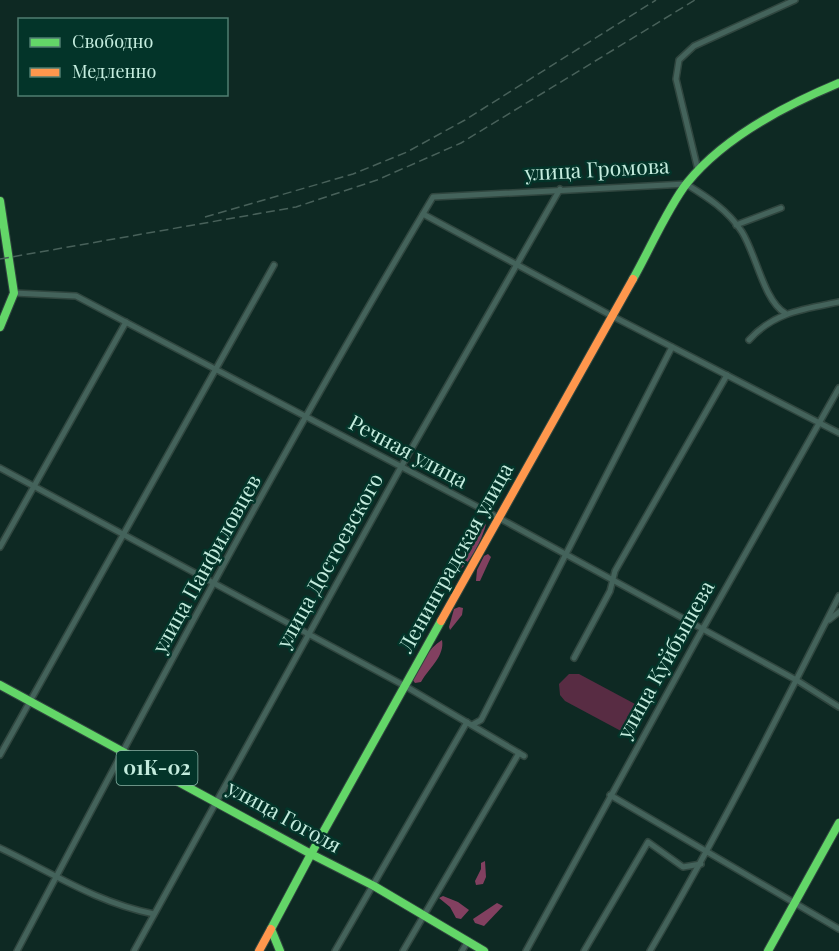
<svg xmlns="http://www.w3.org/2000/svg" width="839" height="951" font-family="'Playfair Display',serif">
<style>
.green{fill:#582c43}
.forest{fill:#824060}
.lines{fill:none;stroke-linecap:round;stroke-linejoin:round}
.street-casing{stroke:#30463f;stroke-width:8}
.fast-casing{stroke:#30463f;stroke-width:10}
.slow-casing{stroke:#30463f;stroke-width:10}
.street{stroke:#44635b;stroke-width:5}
.fast{stroke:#63d668;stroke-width:8}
.slow{stroke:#ff974d;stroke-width:8}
.rail{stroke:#48615a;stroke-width:1.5;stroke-dasharray:9 4.5;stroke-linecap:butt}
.labels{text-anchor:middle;stroke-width:5;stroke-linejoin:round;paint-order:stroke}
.shield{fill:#033429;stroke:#8ab5a8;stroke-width:1.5}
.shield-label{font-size:20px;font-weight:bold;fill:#c4ecde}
.street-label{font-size:21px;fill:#c4ecde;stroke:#033429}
</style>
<rect width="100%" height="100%" fill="#0e2923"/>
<polygon class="green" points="569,674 579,674 635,704 641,713 637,727 628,732 621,731 565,701 560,695 559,684"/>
<g class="forest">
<path d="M486 524C483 538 469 566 457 571 461 558 472 530 486 524Z"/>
<polygon points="488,554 491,557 480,581 476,581 477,570 484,556"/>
<polygon points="459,607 463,608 462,615 450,630 449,627 454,609"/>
<path d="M442 640C445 656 429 668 421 682L415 683 412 679C421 665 428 648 442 640Z"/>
<polygon points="485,861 486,877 483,884 476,885 475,881 481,869 481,863"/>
<polygon points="443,896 458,902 469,910 461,919 456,918 450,907 439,898"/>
<polygon points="497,903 503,906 484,926 475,923 473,919"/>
</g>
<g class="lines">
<defs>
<g id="street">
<polyline points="698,170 676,79 679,60 694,46 795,0"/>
<polyline points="423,214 612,316 839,433"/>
<polyline points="736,225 781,208"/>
<polyline points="14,293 76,296 499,518 798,681 839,707"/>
<path d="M749 340C774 312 804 309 839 302"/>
<polyline points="0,468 405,686 524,756"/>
<polyline points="0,547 126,322"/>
<polyline points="829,620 839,612"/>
<polyline points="574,658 610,591 615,571 727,375"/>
<polyline points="472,725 481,720 672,347"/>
<polyline points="0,755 274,265"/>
<polyline points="610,795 839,929"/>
<path d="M0 848C53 873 95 902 154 914"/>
<path d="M17 951C151 697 286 443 433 197L686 184C707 197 728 210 742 232 756 254 764 301 785 313"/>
<polyline points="134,951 401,467 560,189"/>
<polyline points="335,951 467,722"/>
<polyline points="403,951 519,753"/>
<polyline points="462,951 468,941"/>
<polyline points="526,951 697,639 839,388"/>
<polyline points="584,951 648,842 683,867 701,864"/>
<path d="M650 951C718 835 778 716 839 596"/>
</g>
<g id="fast">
<polyline points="0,201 14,293 0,327"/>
<path d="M633 279C649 251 668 207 687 183 724 137 786 105 839 83"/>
<polyline points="441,621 311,854 374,886 484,951"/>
<polyline points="0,685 311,854 271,929 280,951"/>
<polyline points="768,951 839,823"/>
</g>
<g id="slow">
<polyline points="441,621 633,279"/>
<polyline points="259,951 271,929"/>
</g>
</defs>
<use href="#street" class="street-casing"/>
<use href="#fast" class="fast-casing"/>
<use href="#slow" class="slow-casing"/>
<use href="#street" class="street"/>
<use href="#fast" class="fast"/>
<use href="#slow" class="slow"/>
<g class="rail">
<polyline points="205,217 353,174 407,152 465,120 656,0"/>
<polyline points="0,259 296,207 377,180 461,143 695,0"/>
</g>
</g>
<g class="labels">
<rect class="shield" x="116.5" y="751" width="81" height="34" rx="4.5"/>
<g class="shield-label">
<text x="157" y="775">01К-02</text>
</g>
<g class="street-label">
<text transform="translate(597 170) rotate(-3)" y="7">улица Громова</text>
<text transform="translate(408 452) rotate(28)" y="7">Речная улица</text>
<text transform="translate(456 558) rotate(-61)" y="7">Ленинградская улица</text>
<text transform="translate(330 561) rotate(-61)" y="7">улица Достоевского</text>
<text transform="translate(207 564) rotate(-61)" y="7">улица Панфиловцев</text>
<text transform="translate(666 660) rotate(-61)" y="7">улица Куйбышева</text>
<text transform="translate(284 817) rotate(29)" y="7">улица Гоголя</text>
</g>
</g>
<rect x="18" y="18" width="210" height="78" fill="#033429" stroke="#507e71" stroke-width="1.5"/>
<rect x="30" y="38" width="30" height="9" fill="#63d668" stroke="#507e71" stroke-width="1.5"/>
<text x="72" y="48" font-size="18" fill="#c4ecde">Свободно</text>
<rect x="30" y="68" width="30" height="9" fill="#ff974d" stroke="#507e71" stroke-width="1.5"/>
<text x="72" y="78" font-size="18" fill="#c4ecde">Медленно</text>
</svg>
